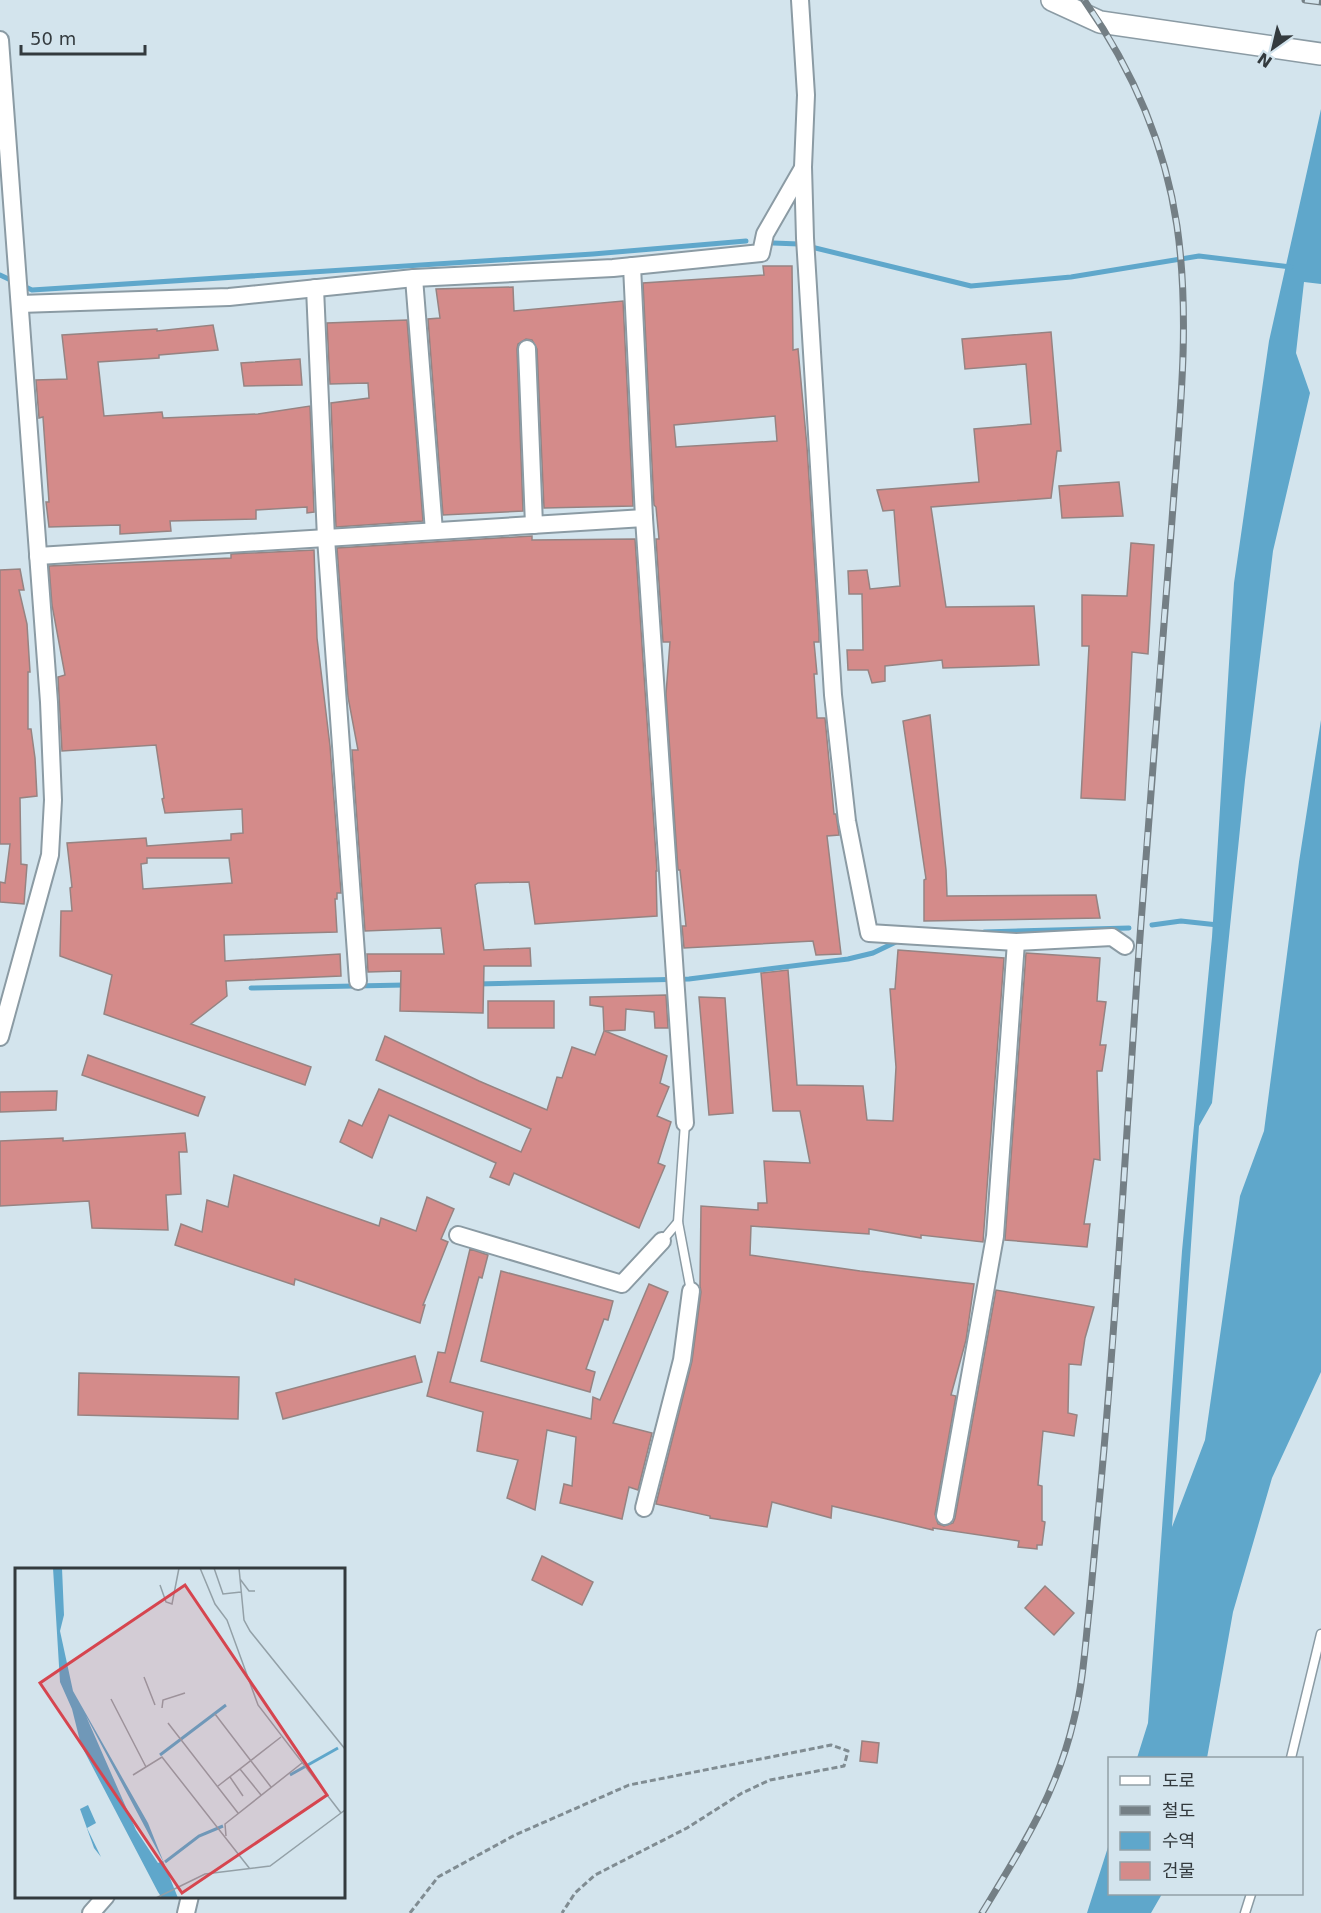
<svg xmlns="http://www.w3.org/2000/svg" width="1321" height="1913" font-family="'DejaVu Sans','Noto Sans KR',sans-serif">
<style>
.water{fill:#5fa7cb}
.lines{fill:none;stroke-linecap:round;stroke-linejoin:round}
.stream{stroke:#5fa7cb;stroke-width:5}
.building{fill:#d48b8a;stroke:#968382;stroke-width:1.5;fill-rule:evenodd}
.service-casing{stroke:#8b9ba4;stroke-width:11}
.minor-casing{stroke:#8b9ba4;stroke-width:20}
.tertiary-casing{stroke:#8b9ba4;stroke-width:24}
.path{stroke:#808c92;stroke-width:3;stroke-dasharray:6 3;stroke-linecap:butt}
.service{stroke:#fff;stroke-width:8}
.minor{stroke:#fff;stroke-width:16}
.tertiary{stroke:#fff;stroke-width:21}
.rail-casing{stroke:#747f85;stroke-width:7}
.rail{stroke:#d3e4ed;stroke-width:4.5;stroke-dasharray:14;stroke-linecap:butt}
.inset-river{fill:none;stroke:#5fa7cb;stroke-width:3}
.inset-road{fill:none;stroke:#93a0a7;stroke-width:1.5}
.view{fill:#d6454f;fill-opacity:0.15;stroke:#d6454f;stroke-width:3}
.inset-edge{fill:none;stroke:#333a3e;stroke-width:3}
</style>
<rect width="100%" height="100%" fill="#d3e4ed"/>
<g class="water">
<polygon points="1321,109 1321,284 1304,282 1296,353 1310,393 1273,551 1245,780 1212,1103 1199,1126 1172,1527 1205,1440 1240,1196 1264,1131 1299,862 1321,720 1321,1372 1272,1478 1233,1612 1207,1758 1137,1758 1148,1723 1182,1251 1212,937 1234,583 1269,341"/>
<polygon points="1109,1844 1110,1894 1162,1894 1151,1913 1087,1913"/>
</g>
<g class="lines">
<g class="stream">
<polyline points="773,243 799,244 971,286 1071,277 1199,256 1291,267"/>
<polyline points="0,275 32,290 593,254 746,241"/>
<polyline points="1152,925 1181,921 1218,925"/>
<polyline points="984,932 1129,928"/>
<polyline points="477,984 689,979 848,959 873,953 898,941"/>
<polyline points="251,988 405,985"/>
</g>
</g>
<g class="building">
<path d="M763 266H792L793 350 798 349 807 447 819 633V642H814L817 674H814L817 718H825L834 814H836L839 835 827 836 841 954 816 955 813 941 684 948 682 926H686L680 870H678L666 694 670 642H663L656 539H659L656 507 654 505 643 283 764 275ZM775 416 777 441 676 447 674 425Z"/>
<polygon points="513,287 514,311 623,301 633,506 544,508 537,349 532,340 526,339 518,344 517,349 523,511 443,515 428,319 440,318 436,289"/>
<polygon points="407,320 423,521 336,527 331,403 369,398 368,383 330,384 327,323"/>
<polygon points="213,325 218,350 159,355 159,358 98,362 104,416 162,412 163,418 258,414 310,406 314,512 307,513 307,507 256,510 256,519 170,521 171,531 120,534 120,525 49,527 46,502 49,502 43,417 39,418 36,380 67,379 62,335 157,329 157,331"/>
<polygon points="1051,332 1061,451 1057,451 1051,498 931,507 946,607 1034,606 1039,665 943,668 942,660 885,666 885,681 872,683 868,670 848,670 847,650 863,650 862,594 849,594 848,571 867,570 870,589 900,586 894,510 883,511 877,490 979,482 974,429 1031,424 1026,364 965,369 962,339"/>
<polygon points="300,359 302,385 244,386 241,363"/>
<polygon points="1119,482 1123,516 1062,518 1059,486"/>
<polygon points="532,536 532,540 635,539 657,871 656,871 657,916 535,924 529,882 478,883 475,885 484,950 530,948 531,966 484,966 483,1013 400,1011 401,971 368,972 367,954 444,954 441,928 365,931 352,750 358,750 348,697 337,548"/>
<polygon points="1131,543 1154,545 1148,654 1132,652 1125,800 1081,798 1089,646 1082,646 1082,595 1127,596"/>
<path d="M314 550 317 638 330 746 341 893H337V899H335L337 932 224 935 225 961 340 954 341 976 226 981 227 996 191 1024 311 1067 305 1085 104 1014 112 975 60 956 61 911H72L70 888 72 887 67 843 146 838 147 846 231 840V834L243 833 242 809 165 813 162 799 164 798 156 745 62 751 58 677 65 675 52 605 49 566 231 558V554ZM147 858H229L232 883 143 889 141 864 147 863Z"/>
<polygon points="20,569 24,590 19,590 27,624 30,672 28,672 28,729 31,729 35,758 37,796 20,798 21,864 27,865 24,904 0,902 0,882 5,883 10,844 0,844 0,570"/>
<polygon points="930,715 946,870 947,896 1096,895 1100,918 924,921 924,880 926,879 903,721"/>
<polygon points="898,950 1004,958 983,1242 921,1235 921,1238 869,1229 869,1234 751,1226 750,1255 860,1271 974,1284 966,1340 951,1395 956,1396 935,1514 938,1524 944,1526 953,1523 955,1518 996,1290 1094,1307 1085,1338 1081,1365 1069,1364 1068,1413 1077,1415 1074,1436 1043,1431 1038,1485 1042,1486 1042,1521 1045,1522 1042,1545 1037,1545 1037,1549 1018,1547 1019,1541 933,1528 933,1530 832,1506 831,1518 772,1502 767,1527 710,1518 710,1516 656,1504 692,1361 701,1292 700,1286 701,1206 758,1210 758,1203 767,1203 764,1161 810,1163 800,1111 773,1111 761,973 788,970 797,1085 863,1086 867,1120 893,1121 896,1067 890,989 895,989"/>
<polygon points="1026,953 1100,958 1097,1001 1106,1002 1100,1045 1106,1045 1102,1071 1097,1071 1100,1160 1094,1159 1084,1224 1090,1224 1087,1247 1005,1240"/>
<polygon points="666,995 668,1028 655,1028 654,1012 626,1009 625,1030 605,1031 667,1056 660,1083 669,1087 657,1116 671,1122 658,1163 665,1166 639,1228 514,1173 509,1185 490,1177 496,1163 389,1115 372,1158 340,1142 349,1120 362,1126 379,1089 521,1152 531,1129 376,1060 385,1036 479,1081 547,1110 557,1077 562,1078 572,1047 595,1055 604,1031 603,1007 590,1005 590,997"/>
<polygon points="699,997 725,998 733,1113 709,1115"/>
<rect x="488" y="1001" width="66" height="27"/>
<polygon points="88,1055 205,1097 198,1116 82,1075"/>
<polygon points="57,1091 56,1110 0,1112 0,1092"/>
<polygon points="185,1133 187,1152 179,1152 181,1194 166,1195 168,1230 92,1228 89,1201 0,1206 0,1141 63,1138 63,1141"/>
<polygon points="234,1175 379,1226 381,1218 416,1231 427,1197 454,1209 441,1239 448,1242 423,1305 425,1305 420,1323 295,1279 294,1285 175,1245 181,1224 202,1232 207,1200 228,1207"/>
<polygon points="470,1249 488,1255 482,1278 479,1277 450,1382 591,1419 593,1397 600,1400 649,1284 668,1292 613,1423 652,1433 638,1490 629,1487 622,1519 560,1503 564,1484 572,1486 576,1437 547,1430 535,1510 507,1498 518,1460 477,1451 483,1412 427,1396 438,1352 445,1353"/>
<polygon points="501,1271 613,1301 608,1320 604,1319 586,1369 595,1372 590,1392 481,1361"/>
<polygon points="415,1356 422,1382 283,1419 276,1393"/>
<polygon points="79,1373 239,1377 238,1419 78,1415"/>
<polygon points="542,1556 593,1582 582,1605 532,1580"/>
<polygon points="1045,1586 1074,1613 1054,1635 1025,1608"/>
<polygon points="862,1741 879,1743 877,1763 860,1761"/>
</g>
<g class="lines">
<defs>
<g id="service">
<polyline points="685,1123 678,1222 691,1291"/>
<polyline points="662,1241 678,1222"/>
<polyline points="1291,1758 1321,1634"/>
<polyline points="1245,1913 1251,1894"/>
</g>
<g id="minor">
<polyline points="800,0 806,95 803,167 805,238 833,695 847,821 869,933 1016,942 1112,937 1125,946"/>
<polyline points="0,40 49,702 53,800 50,855 0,1037"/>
<polyline points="632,266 644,518 685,1123"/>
<polyline points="414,278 434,531"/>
<polyline points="315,288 326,538 358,981"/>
<polyline points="20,304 229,297 414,278 613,268 761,253 765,234 803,168"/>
<polyline points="527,349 534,525"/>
<polyline points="38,556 644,518"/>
<polyline points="458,1235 622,1284 662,1241"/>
<polyline points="644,1508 682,1360 691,1291"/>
<polyline points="945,1516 995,1236 1016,942"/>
<polyline points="91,1913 106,1896"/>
<polyline points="186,1913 190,1896"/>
</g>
<polyline id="tertiary" points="1052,0 1100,22 1321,54"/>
</defs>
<use href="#service" class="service-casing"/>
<use href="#minor" class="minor-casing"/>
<use href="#tertiary" class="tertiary-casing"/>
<polyline class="path" points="410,1913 438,1877 515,1835 629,1785 831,1745 848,1751 844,1766 770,1780 742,1793 687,1828 595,1875 575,1893 562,1913"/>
<use href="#service" class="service"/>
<use href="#minor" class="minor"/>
<use href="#tertiary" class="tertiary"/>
<defs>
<g id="rail">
<polyline points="1305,0 1321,2"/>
<path d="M982 1913C1021 1849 1057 1793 1074 1719 1083 1683 1085 1647 1089 1611 1093 1572 1096 1533 1100 1493 1118 1304 1127 1113 1141 923 1151 789 1161 655 1172 520 1179 423 1191 323 1177 226 1165 144 1131 67 1084 0"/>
</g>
</defs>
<use href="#rail" class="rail-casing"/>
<use href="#rail" class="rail"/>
</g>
<g transform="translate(15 1568)">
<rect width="330" height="330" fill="#d3e4ed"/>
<path d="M38 0H47L49 47 45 63 58 123 133 255 163 330H147L143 324 66 177 57 141 45 114ZM71 148 148 293 143 295 121 262ZM73 237 81 255 72 260 86 289 79 280 65 241Z" fill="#5fa7cb" fill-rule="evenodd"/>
<path class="inset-river" d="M145 187 211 137M275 207 323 180M150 294 184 268 208 258"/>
<path class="inset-road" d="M185 0 200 36 212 52 243 137 326 245M199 0 208 26 226 24M224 0 229 52 235 63 330 181M225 11 234 23H240M145 17 151 34 157 36 164 0M129 109 140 137M96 131 131 199M147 140 148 132 170 125M200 146 256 219M153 155 223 245M225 201 246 227M118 207 147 189 235 301M215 209 228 228M203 218 266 169M211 268 210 256 287 195M141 330 190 306 255 298 330 242"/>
<path class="view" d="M170 17 312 227 167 325 25 115Z"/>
<rect width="330" height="330" class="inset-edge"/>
</g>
<rect x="1108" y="1757" width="195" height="138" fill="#d3e4ed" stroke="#93a0a7" stroke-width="1.5"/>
<rect x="1120" y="1776" width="30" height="9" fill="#ffffff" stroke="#93a0a7" stroke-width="1.5"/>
<text x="1162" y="1787" font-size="18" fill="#333a3e">도로</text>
<rect x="1120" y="1806" width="30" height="9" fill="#747f85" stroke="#93a0a7" stroke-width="1.5"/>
<text x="1162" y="1817" font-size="18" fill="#333a3e">철도</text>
<rect x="1120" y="1832" width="30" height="18" fill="#5fa7cb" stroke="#93a0a7" stroke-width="1.5"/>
<text x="1162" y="1847" font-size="18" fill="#333a3e">수역</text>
<rect x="1120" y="1862" width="30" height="18" fill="#d48b8a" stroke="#93a0a7" stroke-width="1.5"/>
<text x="1162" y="1877" font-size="18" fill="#333a3e">건물</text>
<g transform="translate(1273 48) rotate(214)" stroke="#d3e4ed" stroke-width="4.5" paint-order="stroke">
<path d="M0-4.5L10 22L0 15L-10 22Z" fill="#333a3e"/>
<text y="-9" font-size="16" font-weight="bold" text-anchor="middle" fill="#333a3e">N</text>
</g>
<path d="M21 45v9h124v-9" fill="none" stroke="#333a3e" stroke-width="3"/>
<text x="30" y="45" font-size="18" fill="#333a3e" stroke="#d3e4ed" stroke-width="4.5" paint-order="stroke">50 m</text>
</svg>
